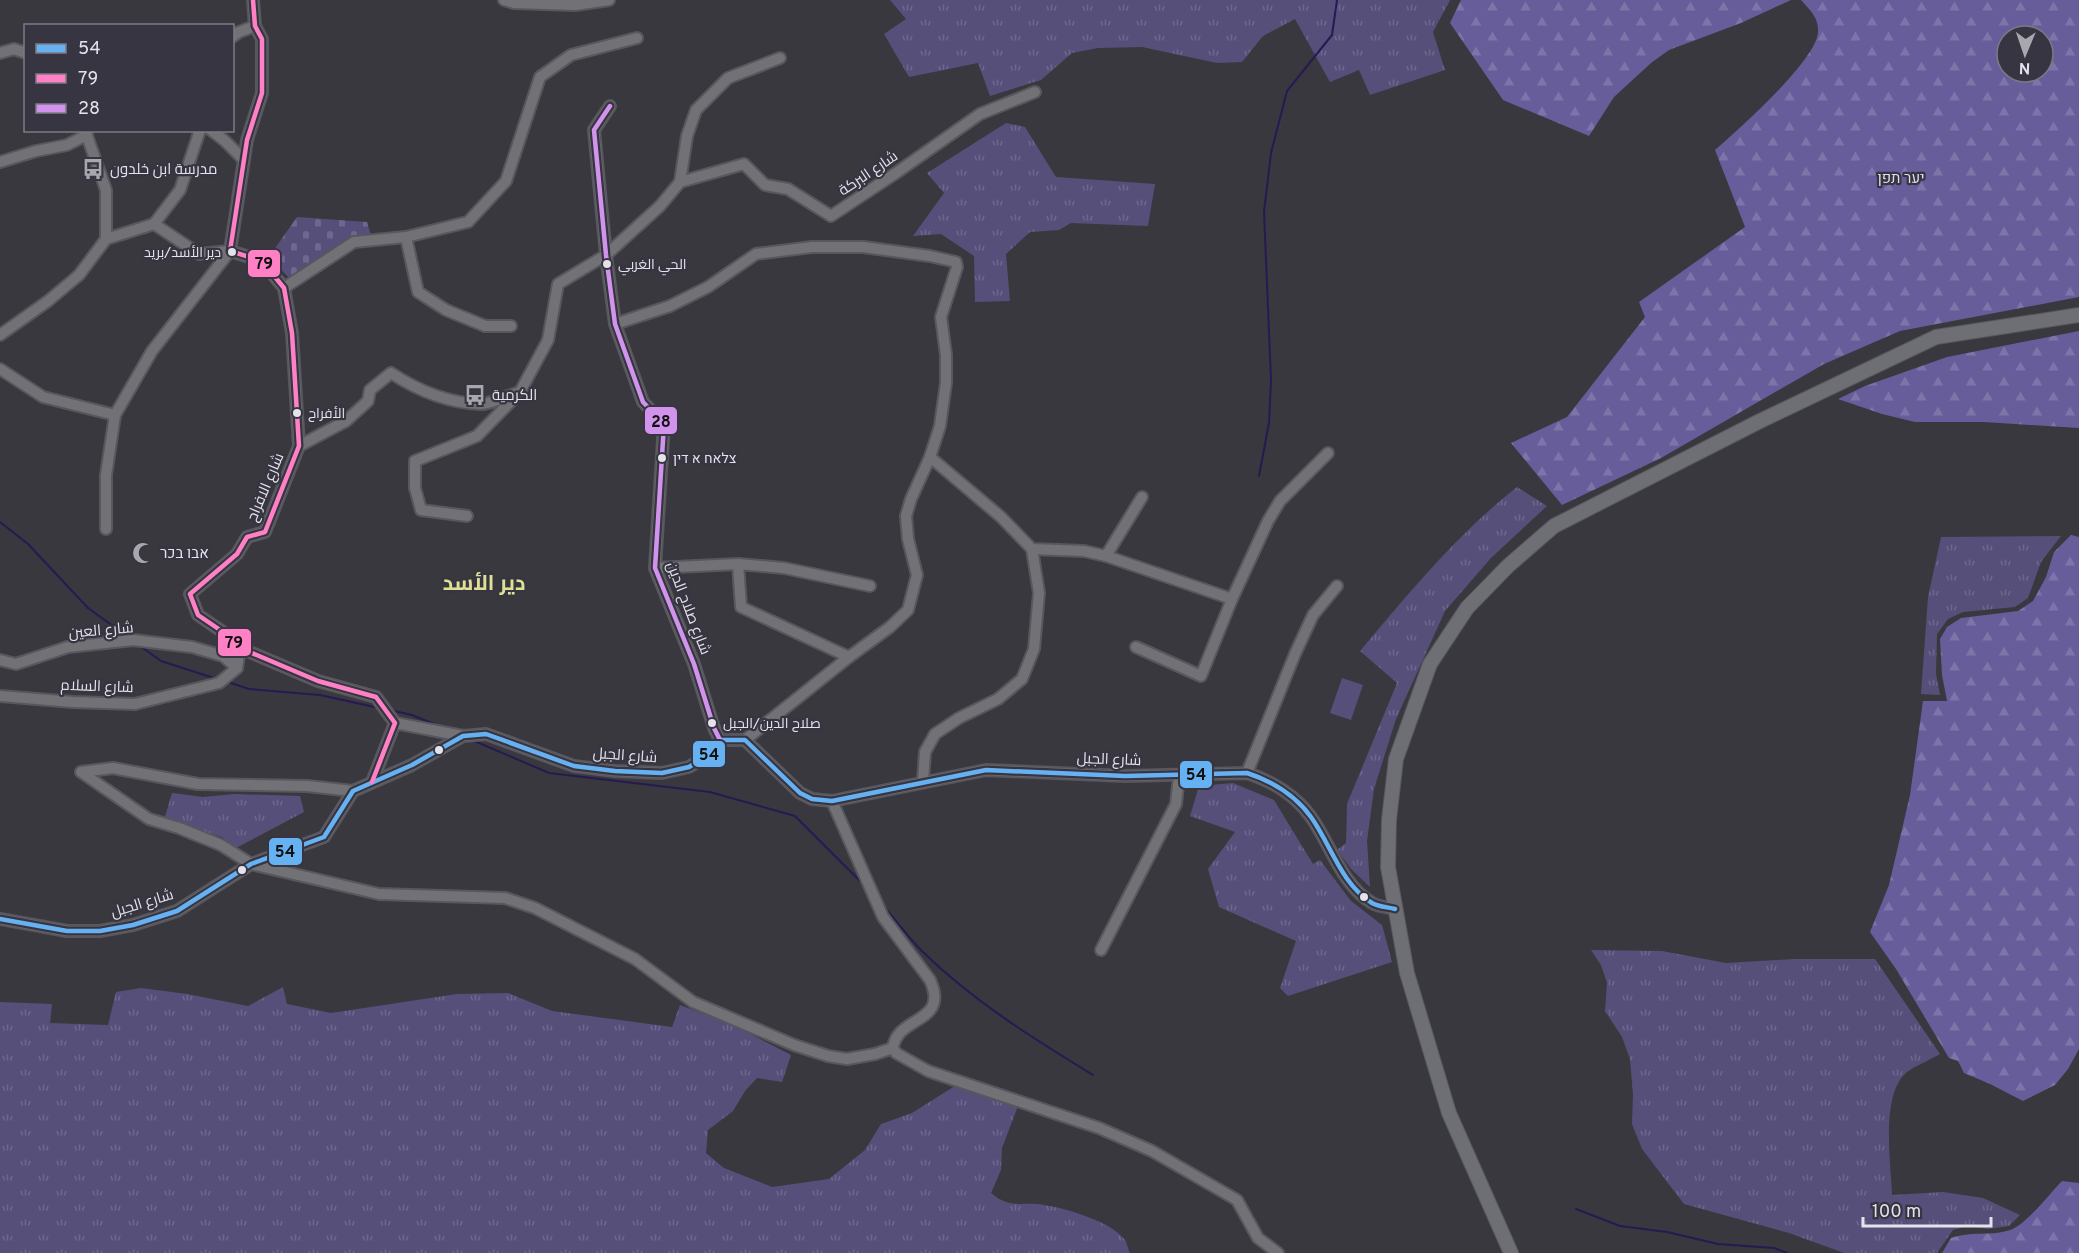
<svg xmlns="http://www.w3.org/2000/svg" width="2079" height="1253" font-family="Overpass,Cairo,Heebo,sans-serif">
<style>
.grass{fill:url(#grass-tufts)}
.forest{fill:url(#forest-firs);fill-rule:evenodd}
.cemetery{fill:url(#cemetery-stones)}
.park{fill:#554f7a}
.lines{fill:none;stroke-linecap:round;stroke-linejoin:round}
.stream{stroke:#291953;stroke-width:2}
.minor-casing{stroke:#57575d;stroke-width:14}
.major-casing{stroke:#57575d;stroke-width:16}
.minor{stroke:#727276;stroke-width:10}
.major{stroke:#6e6e75;stroke-width:14}
.bus-1-casing{stroke:#363541;stroke-width:9}
.bus-2-casing{stroke:#363541;stroke-width:9}
.bus-3-casing{stroke:#363541;stroke-width:9}
.bus-1{stroke:#66b1f2;stroke-width:4.5}
.bus-2{stroke:#ff80c5;stroke-width:4.5}
.bus-3{stroke:#d193ec;stroke-width:4.5}
.bus-dot{fill:#e4e3eb;stroke:#363541;stroke-width:2}
.labels{text-anchor:middle;stroke-width:4.5;stroke-linejoin:round;paint-order:stroke}
.bus-label{font-size:14px;fill:#e4e3eb;stroke:#363541;text-anchor:start}
.poi-label{font-size:15px;fill:#e4e3eb;stroke:#363541;text-anchor:start}
.street-label{font-size:15px;fill:#e4e3eb;stroke:#363541}
.park-label{font-size:15px;fill:#dddcf0;stroke:#363541}
.district-label{font-size:21px;font-weight:bold;fill:#dfe192;stroke:#363541}
.line-badge{stroke:#363541;stroke-width:2}
.pale-badge-label{font-size:16px;text-anchor:middle;font-weight:bold;fill:#111}
</style>
<defs>
<pattern id="grass-tufts" width="24" height="20" patternUnits="userSpaceOnUse" patternTransform="scale(1.5)"><rect width="24" height="20" fill="#554f7a"/><path d="M3 7l-1-3M5 7V3M7 7l1-3M15 17l-1-3M17 17v-4M19 17l1-3" fill="none" stroke="#6d688d"/></pattern>
<pattern id="forest-firs" width="22" height="20" patternUnits="userSpaceOnUse" patternTransform="scale(1.5)"><rect width="22" height="20" fill="#675d9b"/><path d="M5 1l3.5 6h-7zM16 11l3.5 6h-7z" fill="#7d74a9"/></pattern>
<pattern id="cemetery-stones" width="16" height="16" patternUnits="userSpaceOnUse" patternTransform="scale(1.5)"><rect width="16" height="16" fill="#554f7a"/><path d="M2 7V4a2 2 0 0 1 4 0v3zM10 15v-3a2 2 0 0 1 4 0v3z" fill="#6d688d"/></pattern>
</defs>
<rect width="100%" height="100%" fill="#38383e"/>
<g class="grass">
<polygon points="890,0 1450,0 1433,32 1445,70 1370,95 1359,70 1330,82 1295,19 1263,36 1242,62 1217,63 1142,47 1098,48 1072,53 1041,80 990,96 978,63 909,77 884,34 906,19"/>
<polygon points="1006,123 1025,127 1056,177 1155,184 1148,226 1071,223 1059,230 1030,232 1006,254 1010,301 975,302 974,256 941,234 913,236 944,193 927,173"/>
<path d="M1517 487 1547 506 1491 558 1445 611 1396 719 1374 789 1367 841 1370 887 1352 870 1337 850 1346 843 1347 804 1397 683 1360 651C1409 593 1456 535 1517 487Z"/>
<polygon points="2061,536 2041,562 2028,598 2015,607 1963,612 1948,619 1937,634 1936,674 1940,695 1921,694 1928,597 1941,537"/>
<polygon points="1233,783 1274,800 1313,864 1320,860 1351,901 1382,925 1392,962 1288,996 1280,988 1296,941 1219,907 1208,869 1235,832 1190,816 1199,786"/>
<polygon points="172,793 203,797 234,794 300,796 304,812 236,848 222,837 164,820"/>
<path d="M1591 950 1662 951 1726 963 1794 959H1875L1940 1054C1930 1060 1917 1065 1907 1072 1880 1094 1891 1163 1892 1195L1943 1192 1983 1198 2020 1215 2009 1226 1988 1229 1967 1226 1953 1230 1937 1253H1844L1789 1233 1684 1204 1642 1149 1632 1124 1633 1095 1630 1059 1622 1037 1605 1011 1607 983 1601 965Z"/>
<path d="M283 987 287 1004 331 1013 457 994 508 993 552 1011 672 1027 680 1005 735 1026 791 1055 782 1082 757 1078 745 1091 733 1111 708 1130 706 1153 724 1168 772 1187 829 1179 865 1150 881 1124 912 1113 958 1084 1018 1106 1002 1148 1001 1170 991 1193C1011 1210 1022 1201 1044 1205 1066 1208 1112 1222 1125 1240 1127 1243 1128 1249 1130 1253H0V1002L52 1004 50 1023 108 1025 116 992 141 988 187 994 248 1006Z"/>
</g>
<g class="forest">
<polygon points="1461,0 1791,0 1741,23 1669,50 1651,63 1614,97 1589,136 1503,100 1450,23"/>
<path d="M1801 0H2079V297L1900 331 1824 364 1661 458 1562 505 1511 443 1567 417 1645 317 1639 302 1745 227 1715 150C1737 131 1817 60 1818 32 1819 18 1810 10 1801 0ZM2007 36H2043V72H2007Z"/>
<polygon points="2079,331 2079,428 1984,422 1915,422 1882,414 1838,399 1865,386 1947,357"/>
<polygon points="2071,535 2079,537 2079,1049 2068,1069 2055,1085 2023,1101 1990,1084 1964,1073 1958,1061 1949,1058 1896,969 1870,932 1889,885 1910,795 1923,701 1947,701 1942,675 1940,639 1947,627 1961,618 2018,611 2033,601 2046,577 2054,552"/>
<path d="M2062 1181 2079 1183V1253H1942L1951 1238C1972 1231 1986 1236 2007 1231 2024 1228 2049 1194 2062 1181Z"/>
</g>
<polygon class="cemetery" points="297,217 367,222 372,239 354,242 294,283 269,257"/>
<polygon class="park" points="1342,678 1363,685 1351,720 1330,713"/>
<g class="lines">
<g class="stream">
<polyline points="1259,476 1269,423 1271,380 1264,212 1271,153 1287,91 1332,35 1337,0"/>
<polyline points="0,522 28,544 88,608 128,637"/>
<polyline points="140,646 161,661 217,679"/>
<polyline points="225,681 249,689 320,695 379,708"/>
<polyline points="390,710 412,715 439,726"/>
<polyline points="472,740 549,773 710,792 795,816 864,885"/>
<path d="M884 907C897 921 909 939 923 952 973 1001 1034 1039 1093 1075"/>
<polyline points="1576,1209 1620,1226 1667,1232 1718,1244 1774,1248 1787,1253"/>
</g>
<defs>
<g id="minor">
<polyline points="253,0 255,26 262,39 262,93 247,140 230,251 262,261 284,288 292,333 299,446 265,532 247,537 237,554 190,594 198,615 223,632 240,648 318,681 376,697 395,723 372,782"/>
<polyline points="504,0 514,3 575,5 609,0"/>
<polyline points="232,37 239,32 255,26"/>
<polyline points="0,53 14,49 26,53"/>
<polyline points="610,106 594,130 606,255 615,324 643,402 664,424 655,568 694,664 714,728 720,740"/>
<polyline points="211,130 225,141 243,159"/>
<polyline points="0,162 36,151 67,145 87,135"/>
<polyline points="680,182 687,136 696,110 728,78 780,58"/>
<polyline points="154,224 180,190 200,130"/>
<polyline points="406,237 418,292 446,310 485,326 511,326"/>
<polyline points="106,239 154,224 199,254 230,251"/>
<polyline points="284,288 354,242 406,237 468,222 506,181 540,77 571,55 637,38"/>
<polyline points="615,324 670,306 708,287 756,254 812,247 863,247 930,256 956,262 957,267 941,317 946,355 946,383 940,426 930,457 911,499 906,516 908,539 917,575 908,610 890,627 849,657 745,740"/>
<polyline points="0,335 48,301 79,275 106,239 106,190 85,130"/>
<polyline points="0,369 43,397 115,415"/>
<path d="M299 446 346 421 368 401 370 390 391 373C417 390 448 403 480 404 492 404 506 396 517 393"/>
<polyline points="467,516 421,510 415,488 415,461 477,436 520,392 548,340 558,284 606,255 660,206 680,182 744,164 765,185 788,189 831,216 896,173 980,114 1035,92"/>
<polyline points="106,529 106,475 115,415 152,351 230,251"/>
<polyline points="1032,549 1084,551 1106,556 1232,599"/>
<polyline points="1106,556 1142,497"/>
<polyline points="738,564 741,607 849,657"/>
<polyline points="655,568 738,564 784,568 870,586"/>
<polyline points="1136,647 1201,676 1232,599 1268,521 1280,501 1328,453"/>
<polyline points="0,660 16,664 68,647 133,640 192,647 223,656 237,668"/>
<polyline points="0,696 73,702 135,704 219,683 237,668 240,648"/>
<polyline points="395,723 463,736"/>
<polyline points="1247,773 1295,654 1313,615 1337,586"/>
<polyline points="923,781 925,752 935,734 959,718 998,699 1022,679 1034,649 1039,593 1032,549 1001,517 930,457"/>
<polyline points="353,791 307,786 198,784 113,768 81,772 149,819 179,828 221,845 251,864 379,894 505,898 535,908 635,959 693,1002 794,1045 828,1056 847,1059 875,1054 893,1048"/>
<path d="M832 801 883 917 930 980C950 1024 897 1015 893 1048L896 1053 928 1071 1099 1128 1152 1151 1237 1200 1258 1238 1278 1253"/>
<path d="M0 919 67 931H100L133 925 177 911 251 864 324 837 353 791 412 765 463 736 486 734 574 766 615 771 662 773 689 767 708 755 720 740H745L800 793 812 799 832 801 986 770 1125 776 1247 773C1272 781 1296 796 1311 817 1331 845 1341 884 1372 903 1379 907 1388 907 1395 909"/>
<polyline points="1101,950 1176,804 1179,776"/>
</g>
<polyline id="major" points="1511,1253 1449,1113 1407,973 1388,867 1389,820 1396,759 1430,664 1467,608 1508,566 1554,526 1760,421 1936,337 2079,315"/>
</defs>
<use href="#minor" class="minor-casing"/>
<use href="#major" class="major-casing"/>
<use href="#minor" class="minor"/>
<use href="#major" class="major"/>
<defs>
<path id="bus-1" d="M0 919 67 931H100L133 925 177 911 251 864 324 837 353 791 412 765 463 736 486 734 574 766 615 771 662 773 689 767 708 755 720 740H745L800 793 812 799 832 801 986 770 1125 776 1247 773C1272 781 1296 796 1311 817 1331 845 1341 884 1372 903 1379 907 1388 907 1395 909"/>
<polyline id="bus-2" points="253,0 255,26 262,39 262,93 247,140 230,251 262,261 284,288 292,333 299,446 265,532 247,537 237,554 190,594 198,615 223,632 240,648 318,681 376,697 395,723 372,782"/>
<polyline id="bus-3" points="610,106 594,130 606,255 615,324 643,402 664,424 655,568 694,664 714,728 720,740"/>
</defs>
<use href="#bus-1" class="bus-1-casing"/>
<use href="#bus-2" class="bus-2-casing"/>
<use href="#bus-3" class="bus-3-casing"/>
<use href="#bus-1" class="bus-1"/>
<use href="#bus-2" class="bus-2"/>
<use href="#bus-3" class="bus-3"/>
</g>
<defs>
<symbol id="bus-bare" viewBox="-9 -9 18 18"><path d="M-5-6H5V4H4V6H2V4H-2V6H-4V4H-5ZM-3.5-4V0h7V-4ZM-3.5 1.2v1.5H-2V1.2ZM2 1.2v1.5H3.5V1.2Z" fill="#a8a7ae" stroke="#363541" stroke-width="2.5" paint-order="stroke"/></symbol>
<symbol id="mosque-bare" viewBox="-9 -9 18 18"><path d="M3.5-4.9A6 6 0 1 0 3.5 4.9A5 5 0 1 1 3.5-4.9Z" fill="#a8a7ae" stroke="#363541" stroke-width="2.5" paint-order="stroke"/></symbol>
</defs>
<g fill-rule="evenodd">
<use href="#bus-bare" x="78" y="154" width="30" height="30"/>
<use href="#bus-bare" x="460" y="380" width="30" height="30"/>
<use href="#mosque-bare" x="128" y="538" width="30" height="30"/>
</g>
<g class="bus-dot">
<circle cx="232" cy="252" r="5"/>
<circle cx="607" cy="264" r="5"/>
<circle cx="297" cy="413" r="5"/>
<circle cx="662" cy="458" r="5"/>
<circle cx="712" cy="723" r="5"/>
<circle cx="439" cy="750" r="5"/>
<circle cx="242" cy="870" r="5"/>
<circle cx="1364" cy="897" r="5"/>
</g>
<g class="labels">
<g class="bus-label">
<text x="221" y="257" text-anchor="end">دير الأسد/بريد</text>
<text x="618" y="269">الحي الغربي</text>
<text x="308" y="418">الأفراح</text>
<text x="673" y="463">צלאח א דין</text>
<text x="723" y="728">صلاح الدين/الجبل</text>
</g>
<g class="poi-label">
<text x="110" y="174">مدرسة ابن خلدون</text>
<text x="492" y="400">الكرمية</text>
<text x="160" y="558">אבו בכר</text>
</g>
<g class="street-label">
<text transform="translate(868 173) rotate(-34)" y="5">شارع البركة</text>
<text transform="translate(265 487) rotate(-67)" y="5">شارع الافراح</text>
<text transform="translate(689 608) rotate(69)" y="5">شارع صلاح الدين</text>
<text transform="translate(101 630) rotate(-5)" y="5">شارع العين</text>
<text transform="translate(97 686) rotate(2)" y="5">شارع السلام</text>
<text transform="translate(625 755) rotate(4)" y="5">شارع الجبل</text>
<text transform="translate(1109 759) rotate(2)" y="5">شارع الجبل</text>
<text transform="translate(142 903) rotate(-17)" y="5">شارع الجبل</text>
</g>
<g class="park-label">
<text x="1901" y="183">יער תפן</text>
</g>
<g class="district-label">
<text x="484" y="590">دير الأسد</text>
</g>
</g>
<g class="line-badge">
<rect x="247" y="249" width="34" height="29" rx="6" fill="#ff80c5"/>
<rect x="644" y="406" width="34" height="29" rx="6" fill="#d193ec"/>
<rect x="217" y="628" width="35" height="29" rx="6" fill="#ff80c5"/>
<rect x="692" y="740" width="34" height="28" rx="6" fill="#66b1f2"/>
<rect x="1179" y="760" width="34" height="29" rx="6" fill="#66b1f2"/>
<rect x="268" y="837" width="35" height="29" rx="6" fill="#66b1f2"/>
</g>
<g class="pale-badge-label">
<text x="264" y="269">79</text>
<text x="661" y="427">28</text>
<text x="234" y="648">79</text>
<text x="709" y="760">54</text>
<text x="1196" y="780">54</text>
<text x="285" y="857">54</text>
</g>
<rect x="24" y="24" width="210" height="108" fill="#363541" stroke="#7c7b85" stroke-width="1.5"/>
<rect x="36" y="44" width="30" height="9" fill="#66b1f2" stroke="#7c7b85" stroke-width="1.5"/>
<text x="78" y="54" font-size="18" fill="#e4e3eb">54</text>
<rect x="36" y="74" width="30" height="9" fill="#ff80c5" stroke="#7c7b85" stroke-width="1.5"/>
<text x="78" y="84" font-size="18" fill="#e4e3eb">79</text>
<rect x="36" y="104" width="30" height="9" fill="#d193ec" stroke="#7c7b85" stroke-width="1.5"/>
<text x="78" y="114" font-size="18" fill="#e4e3eb">28</text>
<g transform="translate(2025 54) rotate(182)"><circle r="28" fill="#363541" stroke="#7c7b85" stroke-width="1.5"/>
<path d="M0-4.5L10 22L0 15L-10 22Z" fill="#a8a7ae"/>
<text y="-9" font-size="16" font-weight="bold" text-anchor="middle" fill="#e4e3eb">N</text>
</g>
<path d="M1863 1217v9h128v-9" fill="none" stroke="#e4e3eb" stroke-width="3"/>
<text x="1872" y="1217" font-size="18" fill="#e4e3eb" stroke="#363541" stroke-width="4.5" paint-order="stroke">100 m</text>
</svg>
